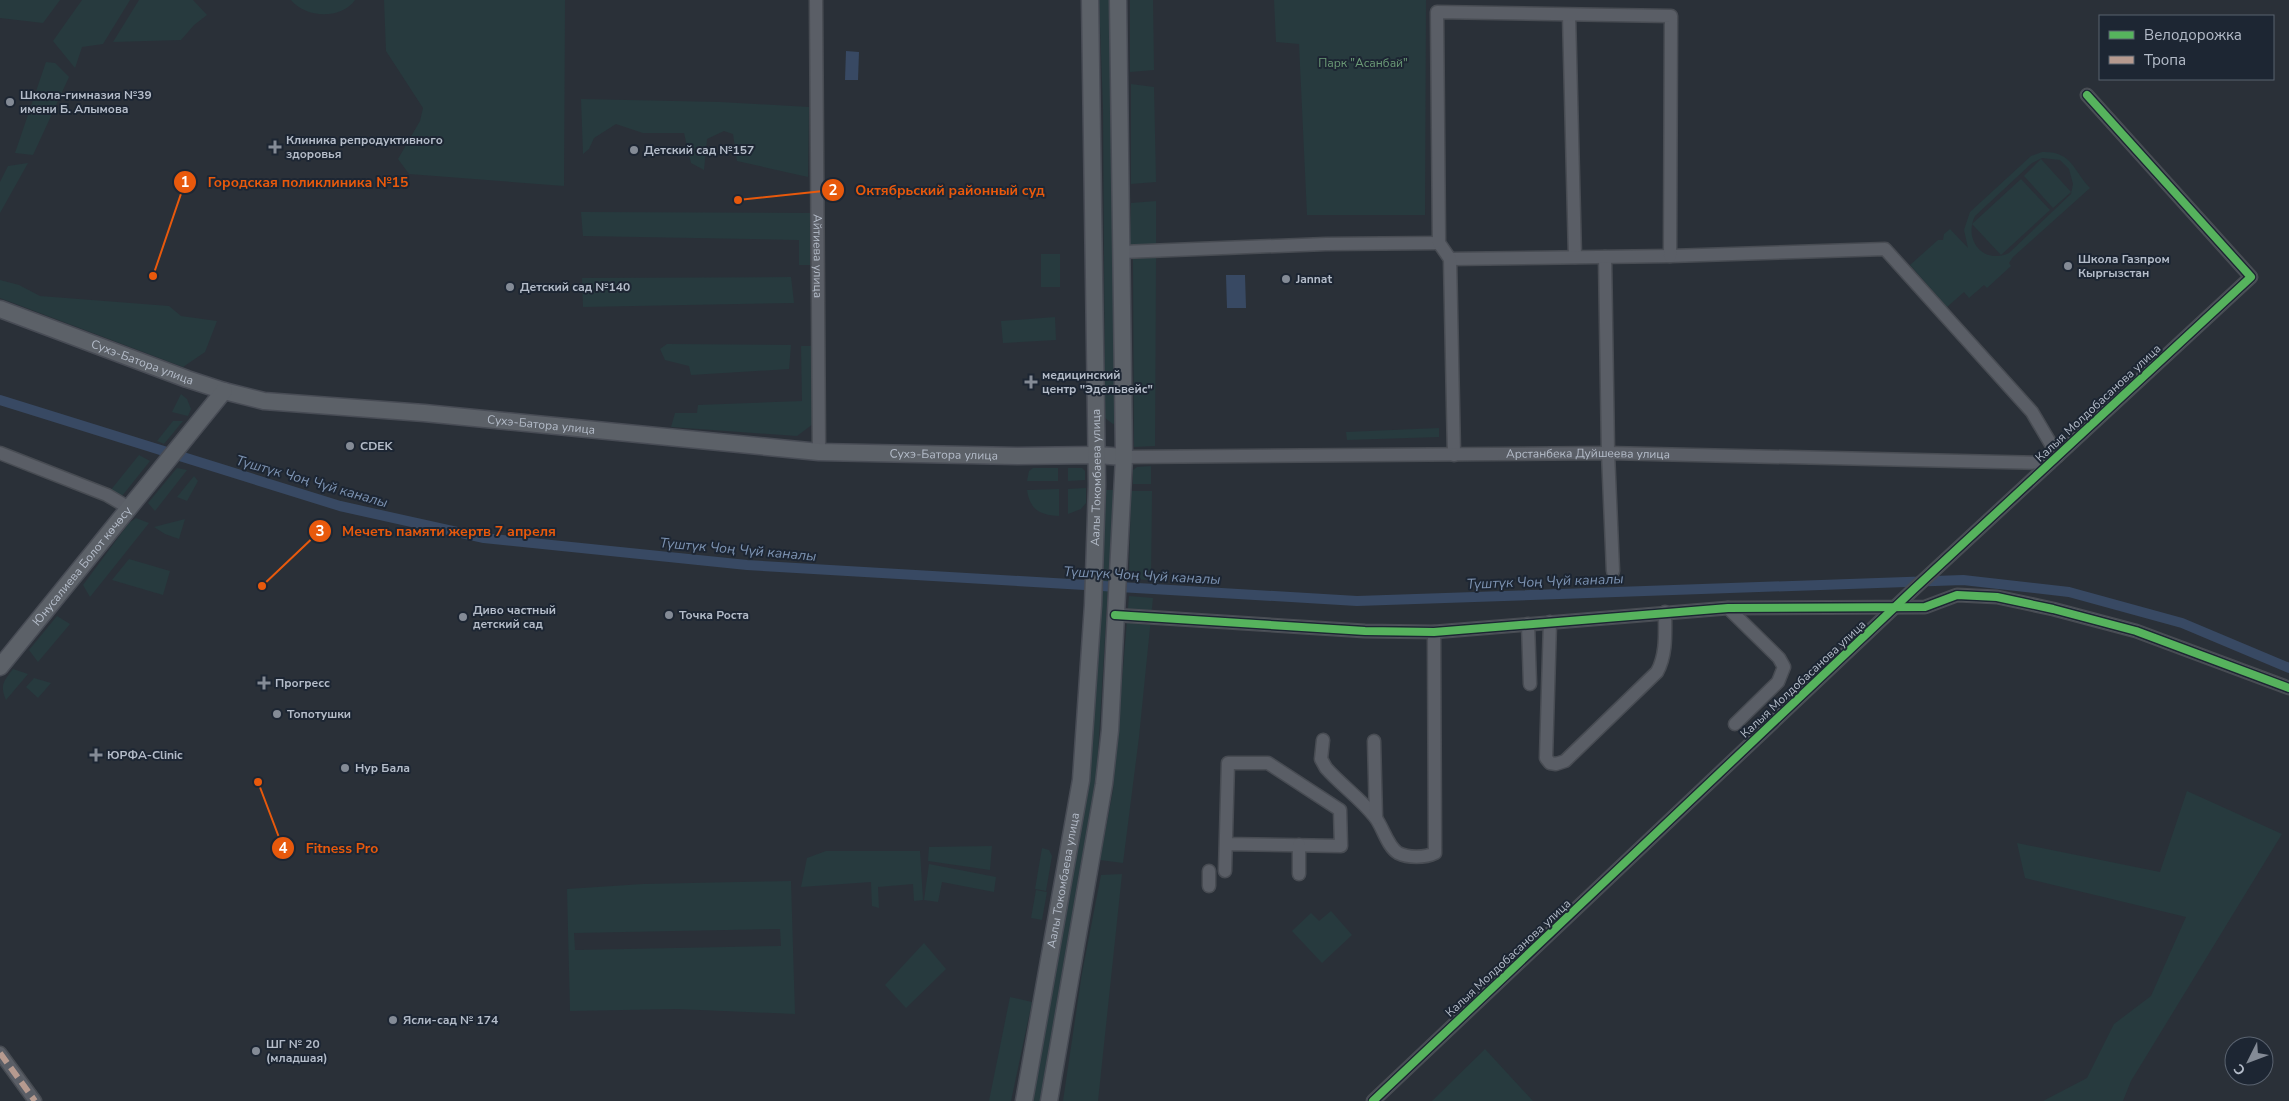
<svg xmlns="http://www.w3.org/2000/svg" width="2289" height="1101" font-family="'Nunito Sans',sans-serif">
<style>
.green{fill:#273a3e;fill-rule:evenodd}
.water{fill:#384963}
.lines{fill:none;stroke-linecap:round;stroke-linejoin:round}
.canal{stroke:#384963;stroke-width:10}
.minor-casing{stroke:#484c53;stroke-width:15}
.major-casing{stroke:#484c55;stroke-width:19}
.minor{stroke:#5a5e66;stroke-width:12}
.major{stroke:#5c6168;stroke-width:16}
.quiet{stroke:#b69a8f;stroke-width:6;stroke-dasharray:12 6;stroke-linecap:butt}
.cycleway-casing{stroke:#1d2633;stroke-width:11}
.cycleway{stroke:#56b35d;stroke-width:8}
.poi-dot{fill:#848b96;stroke:#1d2633;stroke-width:2}
.labels{text-anchor:middle;stroke-width:4;stroke-linejoin:round;paint-order:stroke}
.park-label{font-size:12px;fill:#6b9a76;stroke:#1d2633}
.poi-label{font-size:12px;font-weight:bold;fill:#b4bcc9;stroke:#1d2633;text-anchor:start}
.street-label{font-size:12px;fill:#b4bcc9;stroke:#1d2633}
.water-label{font-size:14px;font-style:italic;fill:#7c92b1;stroke:#1d2633}
.leader{fill:none;stroke:#e8590c;stroke-width:2}
.callout-dot{fill:#e8590c;stroke:#1d2633;stroke-width:2}
.mark-label{font-size:15px;text-anchor:middle;font-weight:bold;fill:#fff}
.callout-label{font-size:14px;text-anchor:middle;font-weight:bold;fill:#e8590c;stroke:#1d2633;stroke-width:4;stroke-linejoin:round;paint-order:stroke}
</style>
<rect width="100%" height="100%" fill="#2a3038"/>
<g class="green">
<polygon points="0,0 60,0 43,23 0,18"/>
<polygon points="82,0 130,0 103,44 82,47 75,68 53,41"/>
<polygon points="139,0 193,0 207,15 194,25 181,40 113,42"/>
<path d="M291 0H355C341 20 305 18 291 0Z"/>
<polygon points="384,0 565,0 564,186 409,174 398,159 420,121 423,108 386,51"/>
<polygon points="1099,0 1111,0 1116,423 1113,424 1105,418 1105,402 1103,108"/>
<polygon points="1130,0 1153,0 1154,70 1130,72"/>
<polygon points="1274,0 1426,0 1425,215 1307,215 1299,44 1276,42"/>
<polygon points="46,62 55,63 69,77 33,155 15,153"/>
<polygon points="1131,84 1154,87 1156,182 1131,184"/>
<polygon points="581,99 720,102 809,107 808,177 737,161 733,134 724,131 707,139 704,170 691,163 684,133 643,133 616,124 594,138 589,149 583,154"/>
<path d="M2042 152C2072 151 2073 170 2090 188L2013 257 2009 263 2011 266 1987 288 1984 285 1969 298 1964 292 1947 307 1910 265 1938 240H1943L1944 234 1950 229 1968 248 1964 230 1970 212 2031 156ZM2042 158 2060 160 2069 169 2073 184 2071 194 2009 253C1984 265 1963 240 1975 216L2032 163Z"/>
<polygon points="2041,159 2071,192 2053,208 2024,176"/>
<polygon points="28,163 0,213 0,182 8,166"/>
<polygon points="2021,179 2050,210 2001,255 1972,224"/>
<polygon points="1156,201 1156,244 1130,246 1131,203"/>
<polygon points="581,212 810,213 810,265 799,265 799,240 583,236"/>
<rect x="1041" y="254" width="19" height="33"/>
<polygon points="1156,257 1155,446 1134,447 1133,258"/>
<polygon points="791,277 794,303 583,307 582,278"/>
<polygon points="0,280 19,285 40,296 169,306 181,316 217,321 205,352 183,367 0,298"/>
<polygon points="1055,317 1056,340 1003,343 1001,321"/>
<polygon points="667,344 791,345 789,369 691,375 689,366 665,360 660,349"/>
<polygon points="801,346 814,346 813,424 797,436 671,427 675,413 697,413 698,405 802,401"/>
<polygon points="181,394 187,399 191,409 188,416 172,412"/>
<polygon points="173,421 183,421 164,444 157,441"/>
<polygon points="1439,428 1439,437 1347,440 1346,432"/>
<polygon points="139,455 150,461 122,496 110,491"/>
<polygon points="1151,466 1151,484 1133,484 1133,470 1137,467"/>
<polygon points="177,468 187,470 155,511 148,503"/>
<polygon points="1033,468 1058,468 1058,481 1027,481 1029,471"/>
<polygon points="1068,468 1082,468 1085,471 1085,480 1068,481"/>
<polygon points="194,476 198,481 187,501 177,497"/>
<polygon points="1086,488 1086,503 1081,509 1068,514 1068,489"/>
<path d="M1059 489V516C1040 515 1030 510 1027 490Z"/>
<polygon points="1106,490 1114,490 1096,786 1040,1101 1032,1101 1091,754"/>
<polygon points="1131,491 1152,491 1151,580 1129,579"/>
<polygon points="136,518 149,523 90,597 83,585 129,523"/>
<polygon points="185,519 179,539 165,534 154,527"/>
<polygon points="129,559 170,571 163,595 112,580"/>
<polygon points="1129,596 1153,598 1139,737 1123,863 1100,860 1113,790"/>
<polygon points="57,616 70,624 38,662 29,650"/>
<path d="M13 669 28 674 6 700C0 685 3 682 13 669Z"/>
<polygon points="34,678 51,683 38,698 26,687"/>
<polygon points="2187,791 2282,834 2131,1081 2123,1101 2043,1101 2087,1078 2114,1024 2151,996 2186,917 2025,878 2017,843 2160,872"/>
<polygon points="992,846 990,870 928,861 929,847"/>
<polygon points="1042,848 1049,850 1052,856 1046,891 1035,889"/>
<polygon points="826,851 920,851 923,900 914,901 913,884 878,887 879,908 872,906 871,882 801,887 807,858"/>
<polygon points="929,864 996,877 994,892 942,882 938,902 924,900"/>
<polygon points="1122,874 1098,1101 1063,1101 1082,973 1101,875"/>
<path d="M791 881 795 1014 676 1009 570 1011 567 889 643 884ZM780 929 781 946 575 950 574 933Z"/>
<polygon points="1036,890 1047,892 1042,920 1031,918"/>
<polygon points="1331,911 1352,935 1322,963 1292,931 1311,913 1319,921"/>
<polygon points="924,943 946,969 906,1008 885,985"/>
<polygon points="1010,997 1032,1002 1011,1101 989,1101"/>
<polygon points="1485,1049 1533,1101 1432,1101"/>
</g>
<g class="water">
<polygon points="846,51 859,52 858,80 845,80"/>
<polygon points="1226,275 1245,275 1246,308 1227,308"/>
</g>
<g class="lines">
<polyline class="canal" points="0,400 340,506 484,538 747,565 1357,601 1963,580 2069,592 2182,623 2289,668"/>
<defs>
<g id="minor">
<path id="s1" d="M816 0 819 452"/>
<polyline points="1569,15 1575,257"/>
<polyline points="1122,252 1326,244 1439,243"/>
<polyline points="1605,257 1608,453 1613,571"/>
<polyline points="1450,259 1670,256 1885,249 2032,412 2058,456"/>
<polyline points="0,453 107,495 129,508"/>
<polyline points="1454,455 1450,259 1439,243 1437,12 1671,16 1670,256"/>
<path id="s2" d="M1124 457 1608 453 2050 463"/>
<polyline points="1728,608 1779,658 1784,667 1778,682 1735,724"/>
<polyline points="1115,615 1365,631 1434,632 1728,608 1925,607 1957,595 1997,597 2053,609 2136,631 2289,688"/>
<path d="M1550 622 1546 758 1550 763 1556 764 1565 761 1657 672C1667 654 1665 632 1665 612"/>
<polyline points="1528,624 1530,684"/>
<path d="M1323 740 1321 759 1326 768C1341 785 1361 799 1375 817 1383 827 1387 846 1398 853 1408 858 1425 858 1435 853L1434 632"/>
<polyline points="1374,741 1376,818"/>
<polyline points="1225,871 1228,763 1268,763 1340,810 1341,846 1226,844"/>
<polyline points="1299,874 1299,845"/>
<polyline points="1209,886 1209,871"/>
<polyline points="0,1053 35,1101"/>
<polyline points="1373,1101 1914,589 2251,277 2087,95"/>
</g>
<g id="major">
<path id="s3" d="M0 309 187 379 224 391 264 401 424 413 819 452 1017 456 1097 455 1124 457"/>
<path id="s4" d="M0 667 224 391"/>
<path id="s5" d="M1024 1101 1081 780 1093 605 1097 485 1090 0"/>
<polyline points="1049,1101 1104,784 1110,730 1124,457 1118,0"/>
</g>
</defs>
<use href="#minor" class="minor-casing"/>
<use href="#major" class="major-casing"/>
<use href="#minor" class="minor"/>
<use href="#major" class="major"/>
<polyline class="quiet" points="0,1053 35,1101"/>
<defs>
<g id="cycleway">
<polyline points="1115,615 1365,631 1434,632 1728,608 1925,607 1957,595 1997,597 2053,609 2136,631 2289,688"/>
<polyline points="1373,1101 1914,589 2251,277 2087,95"/>
</g>
</defs>
<use href="#cycleway" class="cycleway-casing"/>
<use href="#cycleway" class="cycleway"/>
</g>
<g class="poi-dot">
<circle cx="10" cy="102" r="5"/>
<path d="M272.5 139.5h5v5h5v5h-5v5h-5v-5h-5v-5h5z"/>
<circle cx="634" cy="150" r="5"/>
<circle cx="2068" cy="266" r="5"/>
<circle cx="1286" cy="279" r="5"/>
<circle cx="510" cy="287" r="5"/>
<path d="M1028.5 374.5h5v5h5v5h-5v5h-5v-5h-5v-5h5z"/>
<circle cx="350" cy="446" r="5"/>
<circle cx="669" cy="615" r="5"/>
<circle cx="463" cy="617" r="5"/>
<path d="M261.5 675.5h5v5h5v5h-5v5h-5v-5h-5v-5h5z"/>
<circle cx="277" cy="714" r="5"/>
<path d="M93.5 747.5h5v5h5v5h-5v5h-5v-5h-5v-5h5z"/>
<circle cx="345" cy="768" r="5"/>
<circle cx="393" cy="1020" r="5"/>
<circle cx="256" cy="1051" r="5"/>
</g>
<g class="labels">
<g class="park-label">
<text x="1363" y="67">Парк "Асанбай"</text>
</g>
<g class="poi-label">
<text x="20" y="99">Школа-гимназия №39<tspan x="20" dy="14">имени Б. Алымова</tspan></text>
<text x="286" y="144">Клиника репродуктивного<tspan x="286" dy="14">здоровья</tspan></text>
<text x="644" y="154">Детский сад №157</text>
<text x="2078" y="263">Школа Газпром<tspan x="2078" dy="14">Кыргызстан</tspan></text>
<text x="1296" y="283">Jannat</text>
<text x="520" y="291">Детский сад №140</text>
<text x="1042" y="379">медицинский<tspan x="1042" dy="14">центр "Эдельвейс"</tspan></text>
<text x="360" y="450">CDEK</text>
<text x="473" y="614">Диво частный<tspan x="473" dy="14">детский сад</tspan></text>
<text x="679" y="619">Точка Роста</text>
<text x="275" y="687">Прогресс</text>
<text x="287" y="718">Топотушки</text>
<text x="107" y="759">ЮРФА-Clinic</text>
<text x="355" y="772">Нур Бала</text>
<text x="403" y="1024">Ясли-сад № 174</text>
<text x="266" y="1048">ШГ № 20<tspan x="266" dy="14">(младшая)</tspan></text>
</g>
<g class="street-label">
<text dy="4" stroke="none"><textPath href="#s1" startOffset="256">Айтиева улица</textPath></text>
<text dy="4" stroke="none"><textPath href="#s3" startOffset="152">Сухэ-Батора улица</textPath></text>
<text transform="translate(2098 403) rotate(-43)" y="4">Калыя Молдобасанова улица</text>
<text dy="4" stroke="none"><textPath href="#s3" startOffset="558">Сухэ-Батора улица</textPath></text>
<text dy="4" stroke="none"><textPath href="#s2" startOffset="464">Арстанбека Дуйшеева улица</textPath></text>
<text dy="4" stroke="none"><textPath href="#s3" startOffset="962">Сухэ-Батора улица</textPath></text>
<text dy="4" stroke="none"><textPath href="#s5" startOffset="629">Аалы Токомбаева улица</textPath></text>
<text dy="4" stroke="none"><textPath href="#s4" startOffset="130">Юнусалиева Болот көчөсү</textPath></text>
<text transform="translate(1803 679) rotate(-43)" y="4">Калыя Молдобасанова улица</text>
<text dy="4" stroke="none"><textPath href="#s5" startOffset="224">Аалы Токомбаева улица</textPath></text>
<text transform="translate(1508 958) rotate(-43)" y="4">Калыя Молдобасанова улица</text>
</g>
<g class="water-label">
<text transform="translate(312 481) rotate(16)" y="5">Түштүк Чоң Чүй каналы</text>
<text transform="translate(738 549) rotate(5)" y="5">Түштүк Чоң Чүй каналы</text>
<text transform="translate(1142 575) rotate(3)" y="5">Түштүк Чоң Чүй каналы</text>
<text transform="translate(1545 581) rotate(-2)" y="5">Түштүк Чоң Чүй каналы</text>
</g>
</g>
<path class="leader" d="M153 276L185 182M738 200L833 190M262 586L320 531M258 782L283 848"/>
<g class="callout-dot">
<circle cx="153" cy="276" r="5"/>
<circle cx="738" cy="200" r="5"/>
<circle cx="262" cy="586" r="5"/>
<circle cx="258" cy="782" r="5"/>
<circle cx="185" cy="182" r="12"/>
<circle cx="833" cy="190" r="12"/>
<circle cx="320" cy="531" r="12"/>
<circle cx="283" cy="848" r="12"/>
</g>
<g class="mark-label">
<text x="185" y="187">1</text>
<text x="833" y="195">2</text>
<text x="320" y="536">3</text>
<text x="283" y="853">4</text>
</g>
<g class="callout-label">
<text x="308" y="187">Городская поликлиника №15</text>
<text x="950" y="195">Октябрьский районный суд</text>
<text x="449" y="536">Мечеть памяти жертв 7 апреля</text>
<text x="342" y="853">Fitness Pro</text>
</g>
<rect x="2099" y="15" width="175" height="65" fill="#1d2633" stroke="#59626f"/>
<rect x="2109" y="31" width="25" height="8" fill="#56b35d" stroke="#59626f"/>
<text x="2144" y="40" font-size="15" fill="#b4bcc9">Велодорожка</text>
<rect x="2109" y="56" width="25" height="8" fill="#b69a8f" stroke="#59626f"/>
<text x="2144" y="65" font-size="15" fill="#b4bcc9">Тропа</text>
<g transform="translate(2249 1061) rotate(228)"><circle r="24" fill="#1d2633" stroke="#59626f"/>
<path d="M0-4L9 19L0 12L-9 19Z" fill="#848b96"/>
<text y="-8" font-size="14" font-weight="bold" text-anchor="middle" fill="#b4bcc9">С</text>
</g>
</svg>
